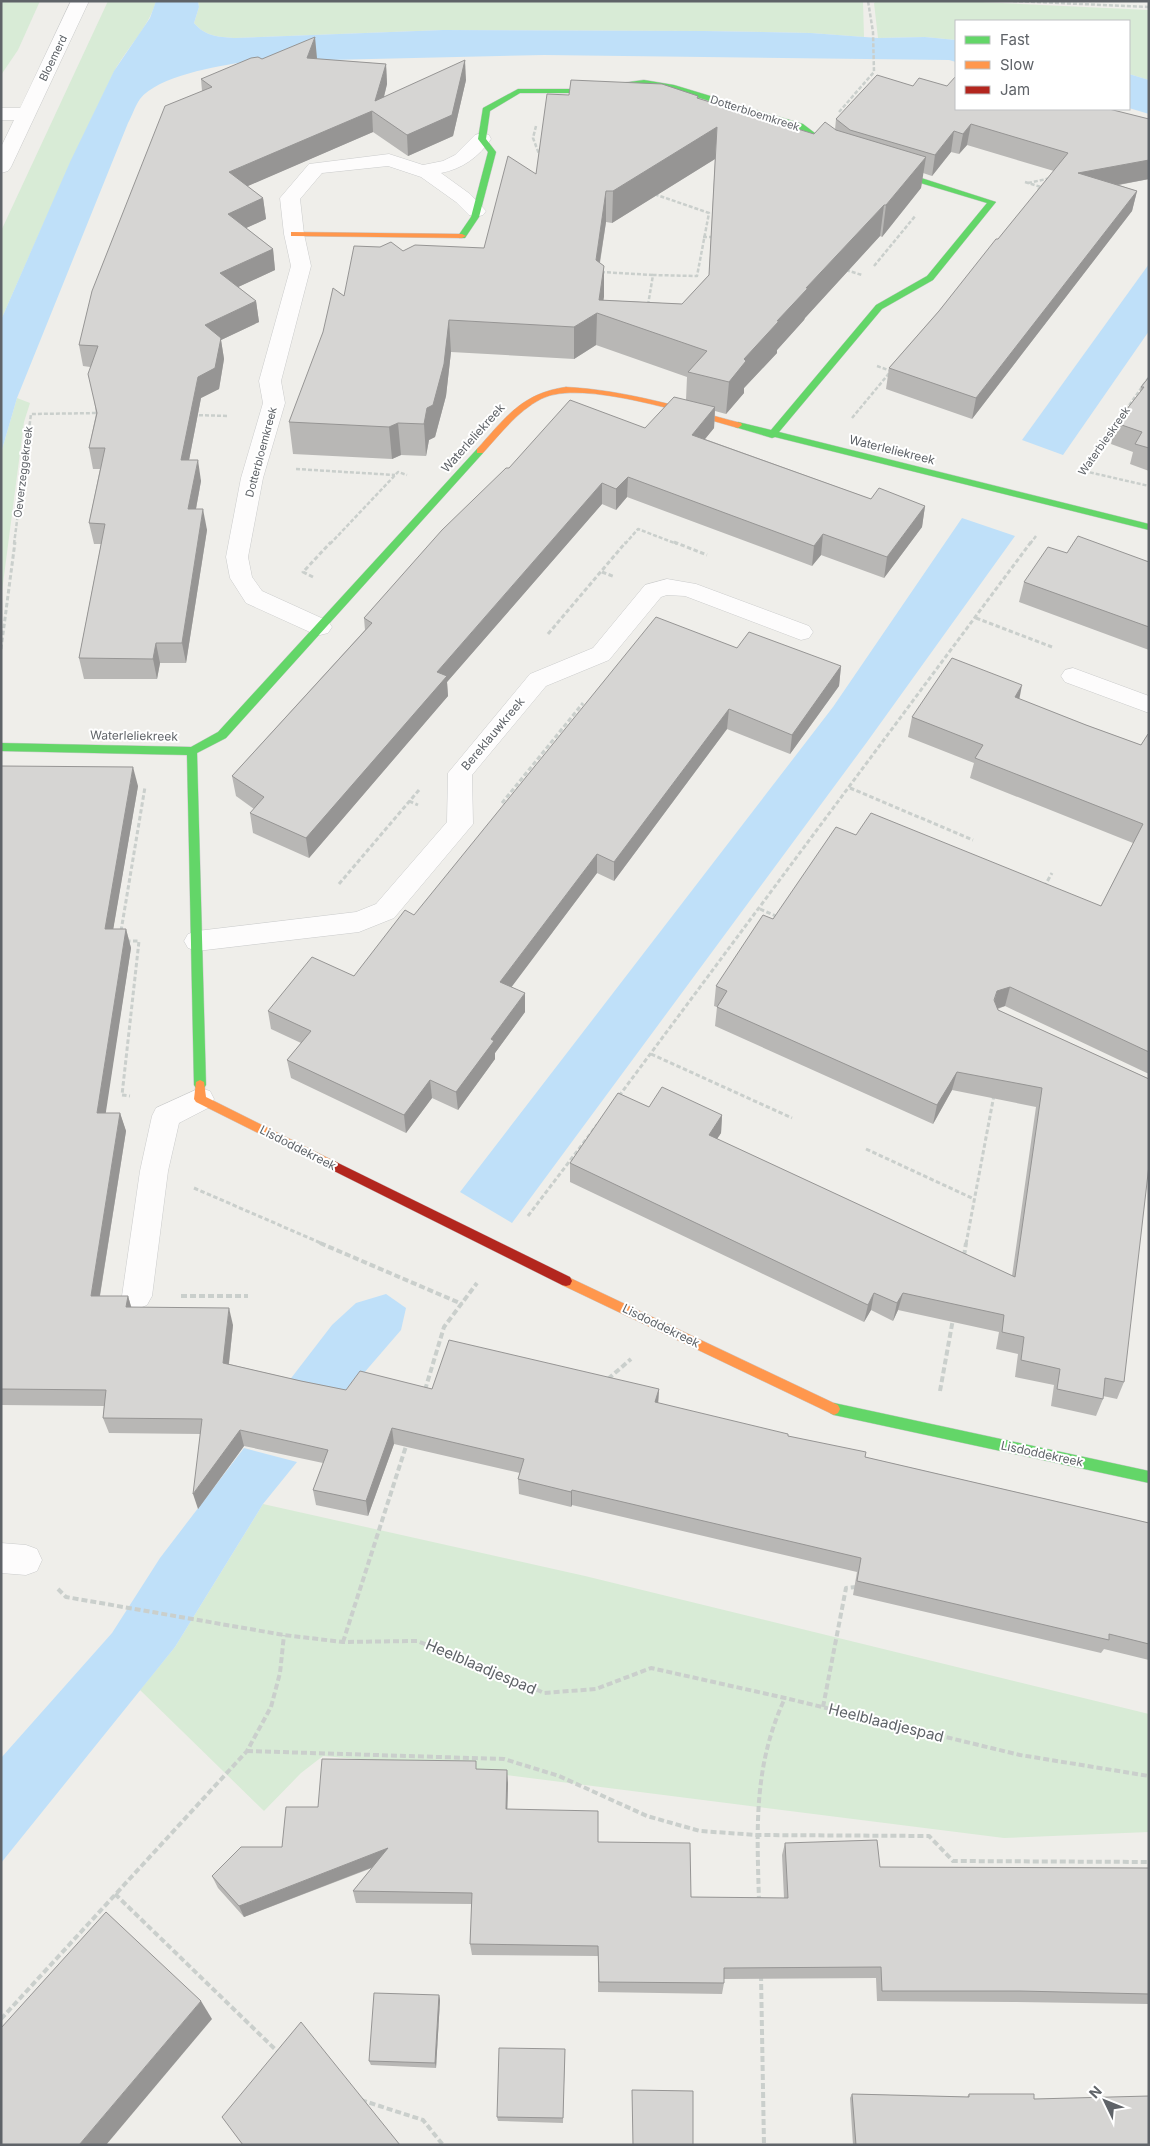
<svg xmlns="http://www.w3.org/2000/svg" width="1150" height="2146" font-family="Inter,sans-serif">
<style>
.green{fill:#d8ebd6}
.water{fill:#bfe0f9}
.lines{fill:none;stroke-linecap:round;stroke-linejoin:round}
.street-casing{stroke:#cbcccc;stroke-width:1}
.fast-casing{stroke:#cacacb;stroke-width:1}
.slow-casing{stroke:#cacacb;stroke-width:1}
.jam-casing{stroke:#cacacb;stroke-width:1}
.path-far2{stroke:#cacfcc;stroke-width:2.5;stroke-dasharray:4 2;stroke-linecap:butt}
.path-far1{stroke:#cacfcc;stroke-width:3;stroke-dasharray:4.5 2.5;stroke-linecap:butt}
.path{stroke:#cacfcc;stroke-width:4;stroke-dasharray:6 3;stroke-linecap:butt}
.street{fill:#fdfcfc;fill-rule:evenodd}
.fast{fill:#63d668;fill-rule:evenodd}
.slow{fill:#ff974d;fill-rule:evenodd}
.jam{fill:#b3261e;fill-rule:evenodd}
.wall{fill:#b8b7b5;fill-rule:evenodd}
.shaded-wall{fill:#969594}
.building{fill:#d6d5d3;stroke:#969594;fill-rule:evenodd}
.labels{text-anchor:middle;stroke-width:4;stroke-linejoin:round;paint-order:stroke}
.far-street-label{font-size:11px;fill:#5f6368;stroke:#fff}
.street-label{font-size:12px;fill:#5f6368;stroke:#fff}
.near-street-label{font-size:15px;fill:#5f6368;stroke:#fff}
</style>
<rect width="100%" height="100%" fill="#efeeea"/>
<g class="green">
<polygon points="1,1 40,1 18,50 1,75"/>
<path d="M108 1H156C148 30 124 50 112 76 73 156 37 238 1 320V231Z"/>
<path d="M198 1H863L864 37 811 33 704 31 443 30 234 38C218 37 205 36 194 23L199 7Z"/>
<polygon points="877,1 960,1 1149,10 1149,80 1129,74 1129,21 956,21 956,40 925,37 878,38 874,3"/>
<polygon points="17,398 30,403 24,422 1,599 1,453"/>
<polygon points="263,1504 585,1576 1149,1714 1149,1832 1004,1838 427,1765 323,1756 301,1773 264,1811 140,1690 175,1647"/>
</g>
<g class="water">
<path d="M156 1H198L199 7 194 23C205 36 218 37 234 38L443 30 704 31 811 33 878 38 925 37 956 40V62L949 60 544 55 245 62C217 66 158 76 140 99 135 106 132 116 128 123L17 398 1 453V320L70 162 114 71 150 18Z"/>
<polygon points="1129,74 1149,80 1149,114 1129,108"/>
<polygon points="1149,264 1149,331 1063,455 1022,440"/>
<polygon points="962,518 1015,536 867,742 512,1223 460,1192 833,707"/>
<polygon points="386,1294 406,1308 401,1330 338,1403 282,1390 332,1325 356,1303"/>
<polygon points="244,1448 297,1462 263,1504 175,1647 1,1863 1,1758 112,1633 160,1558"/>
</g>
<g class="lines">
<defs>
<g id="street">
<polygon points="71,1 89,1 11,167 8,171 1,173 1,147 14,120 1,120 1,108 20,108"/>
<path d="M482 133 489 135 491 139C479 157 462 169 441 173L470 194 486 211 483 215 476 217 469 215 456 202 421 177 388 166 322 173 300 199 304 234 311 266 281 381 285 403 263 478 248 557 252 577 262 591 328 621 332 627 328 633 320 635 312 633 246 603 230 578 226 557 241 478 263 403 259 381 291 266 284 234 280 198 309 164 389 154 423 165 443 161 455 155 475 135Z"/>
<polygon points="667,579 696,584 809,626 813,632 809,638 801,640 685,596 667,595 661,597 609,660 546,686 472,775 473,824 394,918 359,932 197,951 188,948 184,941 188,934 197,931 356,912 376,904 447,822 448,773 530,674 593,648 645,585"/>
<polygon points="1073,668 1149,696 1149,713 1065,682 1061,676 1065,670"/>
<polygon points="200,1088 210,1091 214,1099 210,1107 179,1123 168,1171 152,1296 147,1305 137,1309 127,1305 122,1296 140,1171 152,1116 156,1108"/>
<polygon points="1,1543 26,1545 37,1549 42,1560 37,1571 26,1575 1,1573"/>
</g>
<g id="fast">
<polygon points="644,80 674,85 803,124 841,153 834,155 797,128 670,89 644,84 578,93 520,93 490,111 486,139 496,152 479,217 465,238 459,238 458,236 471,217 488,152 478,139 483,108 518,89 578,89"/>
<polygon points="884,168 890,168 996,202 933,280 882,309 779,432 1149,524 1149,530 775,437 772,438 735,427 734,425 738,422 771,430 876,305 927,276 987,203 884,172"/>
<polygon points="480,448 483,449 483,453 226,738 197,753 206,1085 204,1088 196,1088 194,1085 187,755 1,751 1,743 191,747 218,732 477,449"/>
<polygon points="834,1403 1149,1471 1149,1483 834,1415 830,1413 828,1409 830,1405"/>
</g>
<g id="slow">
<polygon points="291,232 462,234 466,236 462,238 294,236 291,236"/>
<path d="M566 387C626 390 683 408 741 423L742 425 738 428C694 416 581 378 541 399 518 411 501 433 483 453H477V449C505 418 522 393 566 387Z"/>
<polygon points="200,1080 204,1082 206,1097 338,1163 340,1166 338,1169 334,1171 196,1102 194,1099 196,1082"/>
<polygon points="566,1276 838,1405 840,1409 838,1413 834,1415 830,1413 562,1285 560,1281 562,1277"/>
</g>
<polygon id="jam" points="334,1161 570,1277 572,1281 570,1285 566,1286 562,1285 330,1169 328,1166 330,1163"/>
</defs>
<use href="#street" class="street-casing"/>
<use href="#fast" class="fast-casing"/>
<use href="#slow" class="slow-casing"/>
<use href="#jam" class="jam-casing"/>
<g class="path-far2">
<polyline points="1013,1 1149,7"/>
<polyline points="839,112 874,72 873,32 868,1"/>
<polyline points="536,126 533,138 539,154"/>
<polyline points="1025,182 1041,187 1038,190"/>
<polyline points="1028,183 1051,178"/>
<polyline points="703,237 715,237"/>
<polyline points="874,266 916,215"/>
<polyline points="846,270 862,275"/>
<polyline points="601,272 653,275"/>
<polyline points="648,305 653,275 697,276 709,213 654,194"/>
<polyline points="877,366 891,371"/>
<polyline points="193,415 229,416"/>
<polyline points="852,418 891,371"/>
<polyline points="296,469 395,475"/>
<polyline points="1084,471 1149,486"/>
<polyline points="1081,474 1149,377"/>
<polyline points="14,544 31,414 100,413"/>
<polyline points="330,544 398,472 407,475"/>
<polyline points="625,544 638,529 677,544"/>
<polyline points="1030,544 1036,536"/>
</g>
<g class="path-far1">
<polyline points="674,542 707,555"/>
<polyline points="602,572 615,577"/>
<polyline points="313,577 303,572 331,542"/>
<polyline points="976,618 1052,647"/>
<polyline points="548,634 626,542"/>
<polyline points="1,649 15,542"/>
<polyline points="850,788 973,840"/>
<polyline points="409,801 418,805"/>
<polyline points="502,803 583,703"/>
<polyline points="339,884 419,790"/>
<polyline points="1044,887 1052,873"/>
<polyline points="760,909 778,917"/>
<polyline points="121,931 145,787"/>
<polyline points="126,941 139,941 122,1095 130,1096"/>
<polyline points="651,1054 792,1118"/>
<polyline points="619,1096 1031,542"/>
<polyline points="866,1149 974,1199"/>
<polyline points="194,1188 323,1244"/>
<polyline points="528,1216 597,1125"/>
<polyline points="966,1244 994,1095"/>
</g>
<g class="path">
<polyline points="320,1243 462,1304"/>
<polyline points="964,1256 966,1243"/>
<polyline points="181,1296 248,1296"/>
<polyline points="608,1379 631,1359"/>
<polyline points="425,1390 444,1327 477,1283"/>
<polyline points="940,1391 953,1319"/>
<polyline points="58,1589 66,1597 284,1635 343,1642 417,1641 490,1668 544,1693 596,1689 651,1668 785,1698 1020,1755 1149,1776"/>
<polyline points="343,1642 407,1443"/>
<polyline points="823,1707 846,1588 857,1587"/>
<polyline points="247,1751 504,1759 559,1776 647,1816 700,1831 757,1835 929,1836 953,1861 1149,1862"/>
<polyline points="115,1894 279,2053"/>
<path d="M759 1902C757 1828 753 1767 785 1698"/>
<polyline points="761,1975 764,2145"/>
<polyline points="1,2019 247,1751 271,1707 280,1673 284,1635"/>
<polyline points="361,2100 423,2120 443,2145"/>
</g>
<use href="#street" class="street"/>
<use href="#fast" class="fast"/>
<use href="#slow" class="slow"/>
<use href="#jam" class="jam"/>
</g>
<g class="wall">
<polygon points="317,58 317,59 386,64 387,84 384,97 466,80 453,136 408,156 373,132 247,186 263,198 266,219 246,228 273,249 275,270 238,287 256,301 259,322 221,340 224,359 219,389 201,398 189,460 201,481 196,509 207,530 186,663 160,663 157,679 84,679 79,658 101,544 94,544 89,523 100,469 93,469 89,448 96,414 90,367 83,366 79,345 202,91 201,79 262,59"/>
<path d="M569 95 698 96V98L814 134 835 130 836 119 956 109 1149 119V179L1119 185 1137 191 1132 211 972 419 886 389 889 368 939 311 1054 171 967 145 959 154 951 152 932 176 923 173 921 188 882 237 880 236 805 318 804 320 777 350V353L744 388V393L726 414 715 411 714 428 705 439 871 499 925 506 922 527 884 578 821 555 812 566 627 497 616 510 602 504 447 682 448 696 309 858 253 833 250 813 254 809 236 796 232 776 365 630 364 618 509 468 645 428 686 400 687 377 596 345 574 359 451 352 446 396 435 437 429 440 426 456 401 455 392 459 293 454 289 422 344 296 403 251 484 248 536 174ZM715 159 709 275 682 304 603 300 604 266 600 263 606 222 612 223Z"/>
<polygon points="1149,377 1149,471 1130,464 1133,452 1111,444 1116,423 1140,392 1141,387"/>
<polygon points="1067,553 1149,562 1149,650 1019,602 1024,582"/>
<polygon points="737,648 841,666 839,686 790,754 727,729 614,881 597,873 511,987 525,1012 495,1053 495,1059 458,1110 432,1098 406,1133 291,1078 287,1060 301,1043 271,1029 268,1011 354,976 414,915"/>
<polygon points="1019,699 1086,725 1141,745 1149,735 1149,1074 1005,1006 998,1009 998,1010 1149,1079 1124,1382 1117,1399 1103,1396 1103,1399 1096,1416 1051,1406 1054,1385 1015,1377 1018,1354 996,1349 999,1332 898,1310 893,1321 871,1310 864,1322 570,1182 570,1163 649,1107 722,1115 721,1133 717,1139 1012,1276 1036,1107 952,1090 933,1124 715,1026 717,1007 714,1006 716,986 773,919 856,835 1101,906 1133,843 970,778 974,763 908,737 912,717"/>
<polygon points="1,766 138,786 113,929 126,929 131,948 105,1113 120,1113 126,1131 100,1296 128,1296 131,1307 233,1325 229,1364 301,1381 346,1390 432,1389 659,1389 658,1403 788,1436 865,1457 1149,1523 1149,1660 1104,1649 1101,1653 853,1595 857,1572 572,1505 571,1507 519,1494 518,1479 520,1473 394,1444 368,1516 316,1505 313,1490 323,1463 244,1446 198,1509 200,1434 109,1433 103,1418 104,1406 1,1405"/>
<polygon points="477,1769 508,1783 507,1809 598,1842 691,1897 784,1898 782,1855 785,1843 880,1867 1149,1868 1149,2004 1013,2002 877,2001 876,1978 724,1979 724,1983 722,1994 598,1992 598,1956 472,1955 470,1944 472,1904 356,1903 353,1891 372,1868 244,1917 218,1888 212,1876 282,1847 318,1807"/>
<polygon points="439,1995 440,2000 436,2068 371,2065 369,2061"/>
<polygon points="565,2049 563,2123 498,2121 497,2117"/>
<polygon points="852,2094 967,2097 969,2094 1034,2099 1149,2145 853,2145 850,2098"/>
</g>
<g class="shaded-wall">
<polygon points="315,37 317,58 310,79 307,58"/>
<polygon points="465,60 466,80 453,136 408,156 407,135"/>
<polygon points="386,64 387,84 379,116 375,101"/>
<polygon points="372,111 373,132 232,193 229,172"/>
<polygon points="971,124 967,145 959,154 963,134"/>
<polygon points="717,127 715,159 612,223 613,191"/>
<polygon points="954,131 951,152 932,176 935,155"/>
<polygon points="926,157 921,188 882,237 886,205"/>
<polygon points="1149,160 1149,179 1074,193 1078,173"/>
<polygon points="606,191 606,222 595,292 596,260"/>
<polygon points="1137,191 1132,211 972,419 976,398"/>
<polygon points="263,198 266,219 231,235 228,214"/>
<polygon points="884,205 880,236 805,318 804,320 777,350 777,353 744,388 744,393 726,414 729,382 744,359 806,288"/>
<polygon points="273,249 275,270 223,294 220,273"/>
<polygon points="604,266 604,297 601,315 599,300"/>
<polygon points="256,301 259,322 221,340 224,359 219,389 201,398 185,481 181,460 198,377 205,325"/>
<polygon points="597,313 596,345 574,359 574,327"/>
<polygon points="449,320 451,352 446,396 435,437 429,440 426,456 424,424 427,408"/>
<polygon points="715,407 714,428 691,456 692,435"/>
<polygon points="398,423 401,455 392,459 389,427"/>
<polygon points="198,460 201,481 192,530 188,509"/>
<polygon points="628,477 627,497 616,510 616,489"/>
<polygon points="602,483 602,504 447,682 448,696 309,858 306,838 437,672"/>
<polygon points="925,506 922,527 884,578 887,557"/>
<polygon points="203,509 207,530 186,663 182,643"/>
<polygon points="823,534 821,555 812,566 814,546"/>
<polygon points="156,643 160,663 157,679 153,659"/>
<polygon points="841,666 839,686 790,754 792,735"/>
<polygon points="1022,685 1018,706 1015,697"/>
<polygon points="729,709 727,729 614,881 614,862"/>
<polygon points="133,767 138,786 110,948 105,929"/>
<polygon points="597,854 597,873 501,1001 500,982"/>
<polygon points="126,929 131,948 103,1131 97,1113"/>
<polygon points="1010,987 1005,1006 992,1010 997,991"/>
<polygon points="525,993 525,1012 495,1053 495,1059 458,1110 456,1092 491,1039"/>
<polygon points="957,1072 952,1090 933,1124 937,1105"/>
<polygon points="430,1080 432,1098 406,1133 404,1115"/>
<polygon points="120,1113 126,1131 97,1313 91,1296"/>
<polygon points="722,1115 721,1133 707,1154 709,1135"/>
<polygon points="874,1293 871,1310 864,1322 868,1305"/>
<polygon points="903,1293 898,1310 893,1321 897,1303"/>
<polygon points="128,1296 133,1313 126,1307"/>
<polygon points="229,1308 233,1325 227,1379 223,1363"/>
<polygon points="659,1389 658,1405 655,1402"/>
<polygon points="392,1428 394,1444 368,1516 366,1501"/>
<polygon points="240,1430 244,1446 198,1509 193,1494"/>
<polygon points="572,1490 572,1505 571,1507 571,1492"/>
<polygon points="507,1770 508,1783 507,1822 506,1809"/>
<polygon points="388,1848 391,1860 244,1917 239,1906"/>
<polygon points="439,1995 440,2000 436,2068 435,2063"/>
<polygon points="201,2001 212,2019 106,2145 79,2145"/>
</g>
<g class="building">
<polygon points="315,37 307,58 386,64 375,101 465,60 452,115 407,135 372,111 229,172 263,198 228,214 273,249 220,273 256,301 205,325 221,338 215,368 198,377 181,460 198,460 188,509 203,509 182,643 156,643 153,659 79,658 105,524 89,523 105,448 89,448 97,413 88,374 98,346 79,345 92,291 165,106 212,87 201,79 251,58 258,57 262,59"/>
<polygon points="877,75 913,86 919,78 947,86 956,76 956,109 1109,109 1149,119 1149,160 1078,173 1137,191 976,398 889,368 939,311 996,239 998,239 1068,153 971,124 963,134 954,131 935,155 850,130 836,119"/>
<path d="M571 80 662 84 698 96 697 98 814 134 825 122 836 130 926 157 886 205H884L806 288H808L777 321H779L744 359 746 361 729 382 688 372 707 351 597 313 574 327 449 320 444 364 433 405 427 408 424 424 398 423 389 427 289 422 323 332 333 288 344 296 354 246 380 247 391 242 403 251 415 245 484 248 508 156 536 174 547 94 569 95ZM717 127 709 275 682 304 599 300 604 266 596 260 606 191H613Z"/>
<polygon points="1149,377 1149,448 1135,444 1142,432 1116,423 1144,387 1141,387"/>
<polygon points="674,397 715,407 692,435 871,499 879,488 925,506 887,557 823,534 814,546 628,477 616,489 602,483 437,672 447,676 306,838 250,813 264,797 232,776 372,623 364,618 442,530 506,468 509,468 570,400 645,428"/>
<polygon points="1078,536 1149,562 1149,627 1024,582 1048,547 1067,553"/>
<polygon points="656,617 737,648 749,632 841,666 792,735 729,709 614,862 597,854 500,982 525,993 491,1039 494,1041 456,1092 430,1080 404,1115 287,1060 311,1031 268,1011 312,957 354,976 405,910 414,915"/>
<polygon points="952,658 1022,685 1015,697 1086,725 1141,745 1148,734 1149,735 1149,1052 1010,987 997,991 994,1000 998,1010 1149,1079 1149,1165 1124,1382 1105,1378 1103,1399 1057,1389 1060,1369 1021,1360 1024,1337 1002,1332 1004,1315 903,1293 897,1303 874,1293 868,1305 570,1163 618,1093 649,1107 662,1087 722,1115 709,1135 1015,1277 1042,1088 957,1072 937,1105 717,1007 727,991 716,986 763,915 773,919 836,827 856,835 871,813 1101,906 1143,824 975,758 983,745 912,717"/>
<polygon points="1,766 133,767 105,929 126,929 97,1113 120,1113 91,1296 128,1296 126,1307 229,1308 223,1363 301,1381 346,1390 360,1371 432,1389 449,1340 659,1389 655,1402 788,1434 788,1436 866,1452 865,1457 1149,1523 1149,1644 1109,1634 1109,1640 857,1581 861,1558 572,1490 571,1492 518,1479 524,1459 392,1428 366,1501 313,1490 328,1450 240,1430 193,1494 202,1419 103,1418 106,1390 1,1389"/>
<polygon points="322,1759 476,1761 476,1769 507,1770 506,1809 598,1811 598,1842 690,1843 691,1897 788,1898 785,1843 877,1840 880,1867 1149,1868 1149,1994 1020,1991 882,1991 881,1967 724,1968 724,1983 599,1982 598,1946 470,1944 472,1893 353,1891 388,1848 239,1906 212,1876 241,1847 282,1847 286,1807 318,1807"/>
<polygon points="106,1912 201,2001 79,2145 1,2145 1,2028"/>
<polygon points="374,1993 439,1995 435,2063 369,2061"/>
<polygon points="301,2022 400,2145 243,2145 222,2117"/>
<polygon points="499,2048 565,2049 563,2118 497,2117"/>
<polygon points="632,2090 693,2091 693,2145 633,2145"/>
<polygon points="852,2094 969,2097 969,2094 1034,2094 1034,2099 1149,2096 1149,2145 856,2145"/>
</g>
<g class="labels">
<g class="far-street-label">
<text transform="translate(53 58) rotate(-64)" y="4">Bloemerd</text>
<text transform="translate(755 113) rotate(18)" y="4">Dotterbloemkreek</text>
<text transform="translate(1104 441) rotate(-55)" y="4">Waterbieskreek</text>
<text transform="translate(261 452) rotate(-75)" y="4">Dotterbloemkreek</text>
<text transform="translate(23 472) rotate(-83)" y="4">Oeverzeggekreek</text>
</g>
<g class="street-label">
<text transform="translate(473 438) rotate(-48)" y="4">Waterleliekreek</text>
<text transform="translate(892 450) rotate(14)" y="4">Waterleliekreek</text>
<text transform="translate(493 734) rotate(-50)" y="4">Bereklauwkreek</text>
<text transform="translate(134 736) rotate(1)" y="4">Waterleliekreek</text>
<text transform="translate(298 1148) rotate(27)" y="4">Lisdoddekreek</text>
<text transform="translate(661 1326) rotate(26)" y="4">Lisdoddekreek</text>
<text transform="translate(1042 1454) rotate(12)" y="4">Lisdoddekreek</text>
</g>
<g class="near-street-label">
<text transform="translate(481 1667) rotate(23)" y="5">Heelblaadjespad</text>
<text transform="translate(886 1723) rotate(14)" y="5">Heelblaadjespad</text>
</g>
</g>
<rect width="1150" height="2146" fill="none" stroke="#5f6368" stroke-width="5"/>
<rect x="955" y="20" width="175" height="90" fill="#ffffff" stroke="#bfc1c3"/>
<rect x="965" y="36" width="25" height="8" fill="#63d668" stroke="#bfc1c3"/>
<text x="1000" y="45" font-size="15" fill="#5f6368">Fast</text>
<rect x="965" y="61" width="25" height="8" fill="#ff974d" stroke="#bfc1c3"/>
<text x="1000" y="70" font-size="15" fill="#5f6368">Slow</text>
<rect x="965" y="86" width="25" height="8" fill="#b3261e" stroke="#bfc1c3"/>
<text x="1000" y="95" font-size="15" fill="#5f6368">Jam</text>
<g transform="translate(1105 2101) rotate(313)" stroke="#ffffff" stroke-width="4" paint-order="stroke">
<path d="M0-4L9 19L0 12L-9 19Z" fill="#5f6368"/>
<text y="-8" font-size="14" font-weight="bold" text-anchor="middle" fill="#5f6368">N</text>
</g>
</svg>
